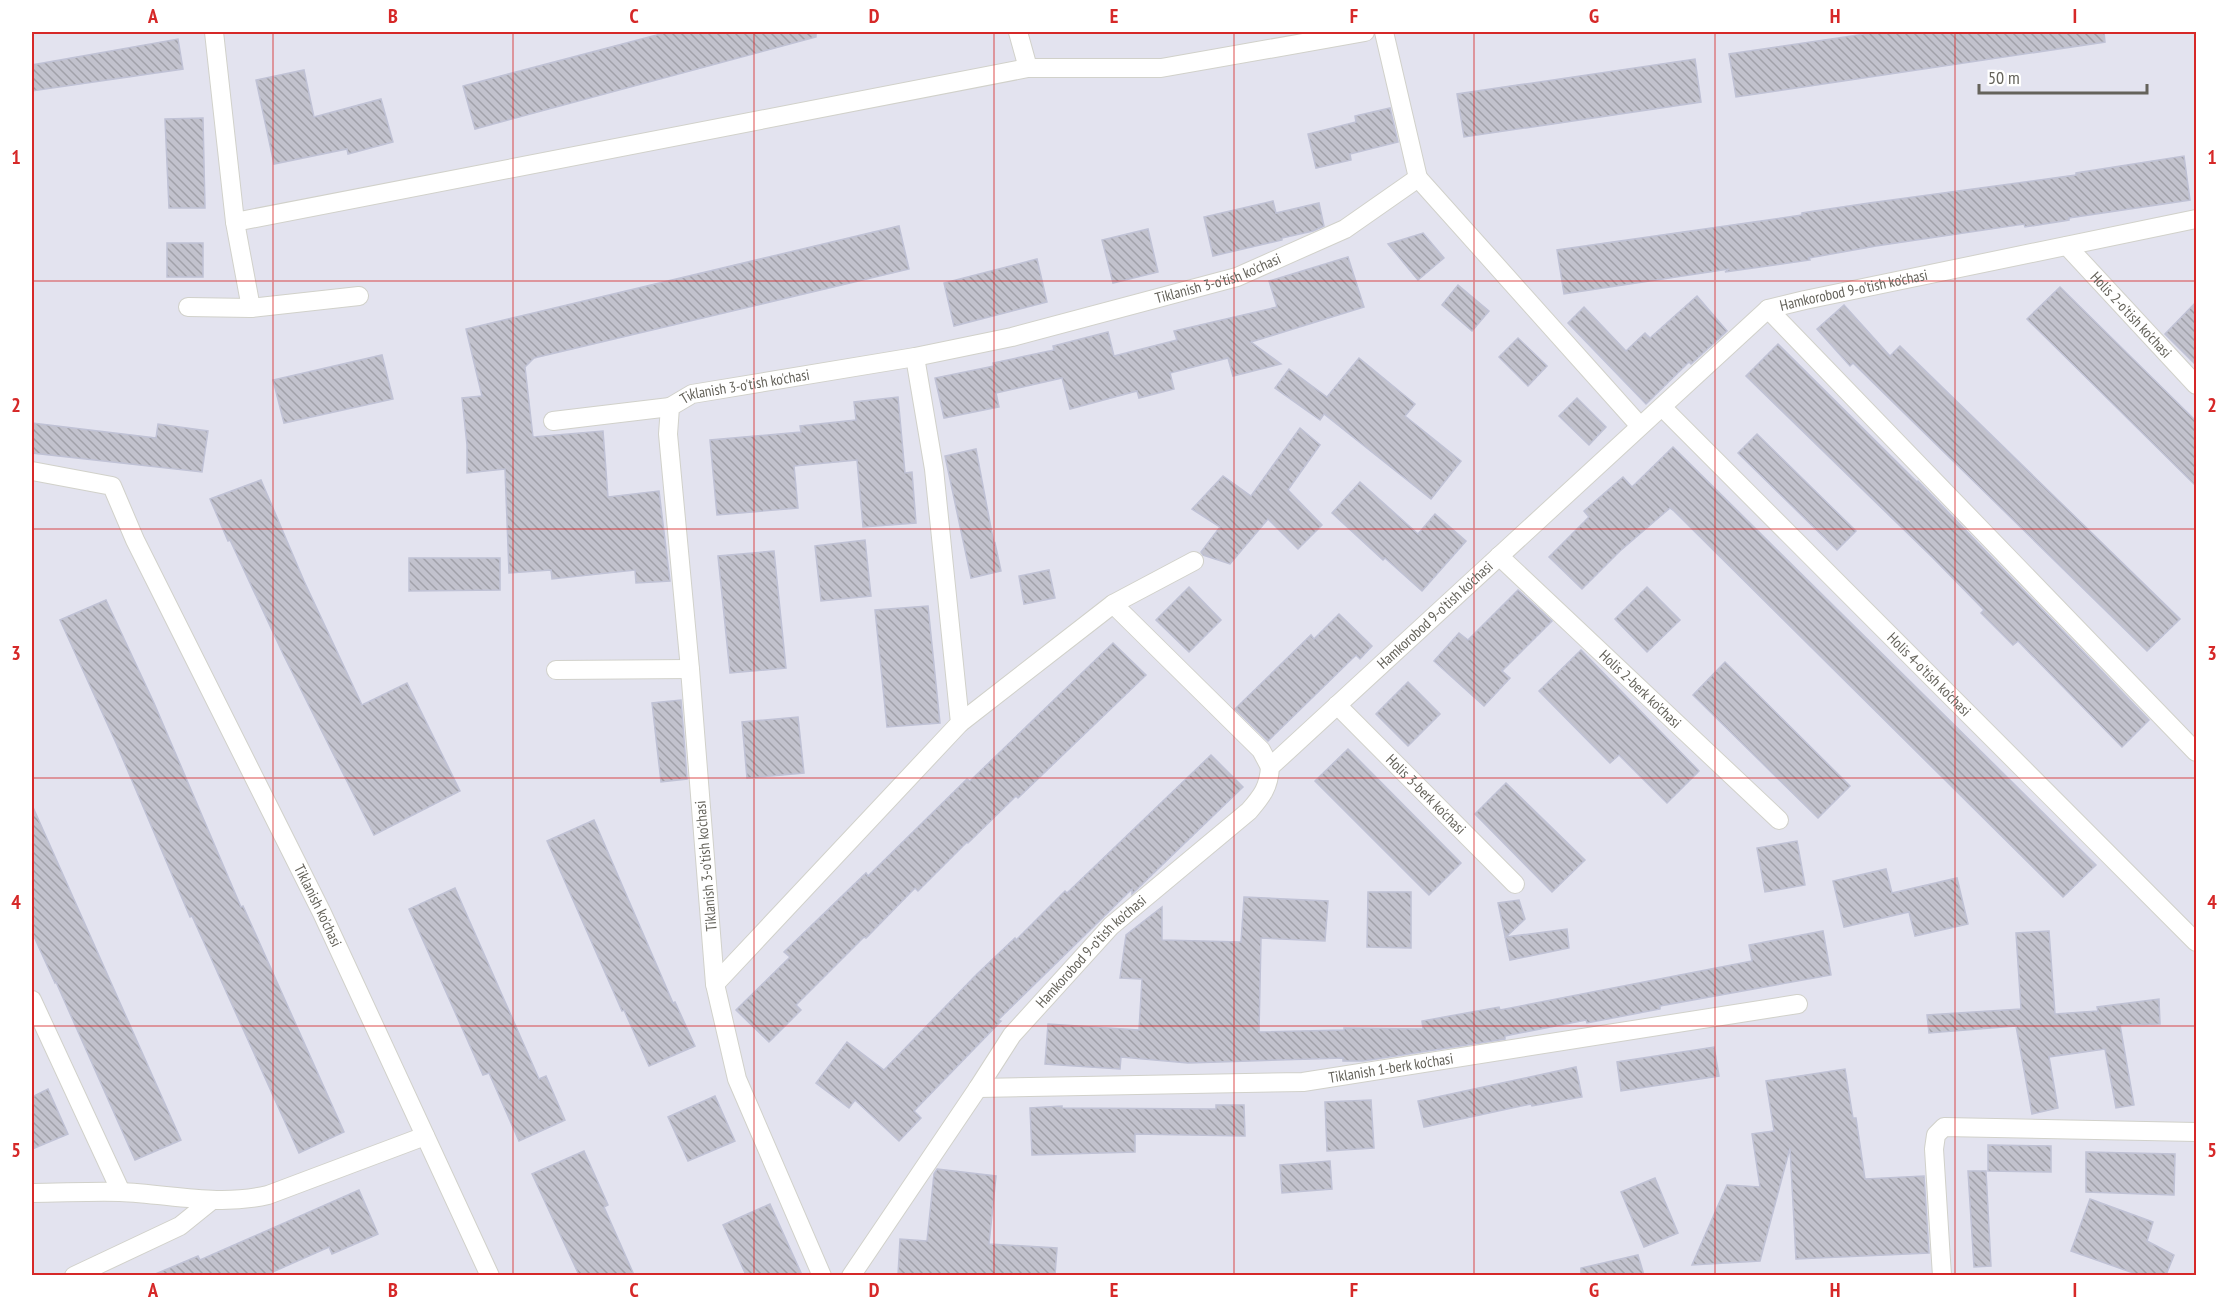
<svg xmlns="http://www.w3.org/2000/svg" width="2228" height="1307" font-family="'PT Sans Narrow',sans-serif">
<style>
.building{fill:url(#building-back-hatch);stroke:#c0c2d5;stroke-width:1.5}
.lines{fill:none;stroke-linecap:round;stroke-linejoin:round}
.minor-casing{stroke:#d1d1ca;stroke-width:20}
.minor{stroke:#fff;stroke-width:18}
.grid{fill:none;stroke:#d62828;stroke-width:1.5;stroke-opacity:0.55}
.labels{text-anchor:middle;stroke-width:5;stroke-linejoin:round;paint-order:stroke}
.street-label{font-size:15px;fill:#65635b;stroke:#fff}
.neatline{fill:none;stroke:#d62828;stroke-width:2}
.grid-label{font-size:20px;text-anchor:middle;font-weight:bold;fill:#d62828}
</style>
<defs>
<pattern id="building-back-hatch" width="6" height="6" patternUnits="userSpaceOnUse" patternTransform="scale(1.5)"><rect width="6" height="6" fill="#c2c2cd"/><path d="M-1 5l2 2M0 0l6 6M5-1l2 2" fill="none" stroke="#a1a1a9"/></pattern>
</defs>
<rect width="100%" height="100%" fill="#e3e3ef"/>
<g class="building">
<polygon points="668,32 816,32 816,37 475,129 463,86"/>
<polygon points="1879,32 2104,32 2105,42 1736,97 1729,54"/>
<polygon points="178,39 183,69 32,91 32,65"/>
<polygon points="1695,59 1701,102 1464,137 1457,94"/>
<polygon points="304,70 314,117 381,99 393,142 348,154 347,149 274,164 256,80"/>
<polygon points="1390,108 1398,142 1350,154 1351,160 1316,168 1308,134 1356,122 1355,116"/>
<polygon points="203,118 205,208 169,208 165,119"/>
<polygon points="2184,156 2190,200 2069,218 2069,220 2025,227 2024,224 1876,246 1809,258 1810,260 1725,272 1729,269 1564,294 1557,250 1802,215 1802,213 1869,203 2076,175 2076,173"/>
<polygon points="1273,201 1276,213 1319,203 1324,226 1313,231 1282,238 1282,240 1213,256 1204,217"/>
<polygon points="899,226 909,269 534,358 525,367 533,437 603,431 608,497 659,491 670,581 636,583 635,570 552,579 551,570 509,573 505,469 467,473 467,445 462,398 482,396 466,329"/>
<polygon points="1148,229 1158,272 1113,283 1102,240"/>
<polygon points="1423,233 1444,258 1418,280 1388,244"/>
<rect x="167" y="243" width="36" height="34"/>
<polygon points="1348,257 1364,307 1251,342 1281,364 1233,376 1228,358 1170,373 1174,389 1139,398 1137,391 1070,409 1062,378 996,393 999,407 944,418 935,378 994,366 993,363 1054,350 1053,346 1108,332 1114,356 1177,340 1174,331 1277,307 1269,281"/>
<polygon points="1037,259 1047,302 954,326 944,283"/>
<polygon points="1458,285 1489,311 1472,331 1442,305"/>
<polygon points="2060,287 2196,421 2196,486 2027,319"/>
<polygon points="1697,296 1727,331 1691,364 1689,362 1646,404 1568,323 1584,307 1626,351 1645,333 1650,338"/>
<polygon points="2196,302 2196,365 2165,334"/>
<polygon points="1844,305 1890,356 1900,346 2180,619 2147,651 1853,363 1850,366 1817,329"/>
<polygon points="1518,338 1547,366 1528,386 1499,357"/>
<polygon points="1778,344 1917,482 1918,481 2149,720 2122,747 2018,641 2013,645 1981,613 1984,610 1933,558 1746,376"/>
<polygon points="382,355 393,399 284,423 273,380"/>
<polygon points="1359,358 1415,404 1405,416 1461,461 1431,499 1324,414 1320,420 1275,388 1289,369 1327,397"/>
<polygon points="898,397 905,473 912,472 916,523 863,527 857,460 794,466 798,508 717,515 710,440 801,432 800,426 856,420 854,402"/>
<polygon points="1577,398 1606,427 1589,445 1559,416"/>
<polygon points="32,423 156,438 158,424 208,431 202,472 32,453"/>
<polygon points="1300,428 1320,445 1288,490 1322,525 1298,549 1268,519 1230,564 1203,555 1201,552 1220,527 1192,509 1223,476 1251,496"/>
<polygon points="1757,434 1856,531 1837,550 1738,453"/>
<polygon points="1673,447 2096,865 2063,897 1674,511 1670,508 1620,551 1582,589 1549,557 1589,517 1584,511 1623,477 1632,487"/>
<polygon points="976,449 994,544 995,543 1001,571 971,578 945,456"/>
<polygon points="261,480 304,581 362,705 407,683 460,791 374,835 284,656 230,540 228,541 210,499"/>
<polygon points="1360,482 1418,534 1435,514 1466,541 1422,591 1385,558 1383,560 1332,513"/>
<polygon points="865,540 871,596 821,601 815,546"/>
<polygon points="774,551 786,668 730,673 718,556"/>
<polygon points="409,558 500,558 500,590 409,591"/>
<polygon points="1049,570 1055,598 1024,604 1019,576"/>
<polygon points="1189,587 1221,620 1189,652 1156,620"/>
<polygon points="1647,587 1680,620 1647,652 1615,619"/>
<polygon points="1518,590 1552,621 1502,671 1510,678 1484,706 1434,661 1459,633 1468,640"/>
<polygon points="106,600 154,703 241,907 243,906 344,1132 299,1153 192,916 190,917 116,743 60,620"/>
<polygon points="928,606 940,723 887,727 875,610"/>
<polygon points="1339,614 1372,646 1360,659 1356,655 1268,741 1235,709 1311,635 1314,639"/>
<polygon points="1113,643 1146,675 1018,798 1016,796 968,843 967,842 918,891 915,888 866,938 864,937 796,1005 801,1010 769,1042 736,1010 790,957 784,952 866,873 868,876 967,779 970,781"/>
<polygon points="1581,650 1699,771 1667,803 1619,755 1610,763 1539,691"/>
<polygon points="1725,662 1850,786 1818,818 1693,695"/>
<polygon points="1408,682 1440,714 1408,746 1376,714"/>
<polygon points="681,700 687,779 661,782 652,703"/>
<polygon points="798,717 804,773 747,778 742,722"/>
<polygon points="1348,749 1461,863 1429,895 1315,781"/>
<polygon points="1211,755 1243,787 1132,894 1132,889 998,1020 1001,1021 914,1111 921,1118 899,1141 855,1100 849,1108 816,1083 847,1042 884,1070 976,975 1015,938 1016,940 1065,891 1067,893"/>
<polygon points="1506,783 1585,860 1552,892 1475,814"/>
<polygon points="32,805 181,1140 135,1160 56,982 55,983 32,932"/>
<polygon points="594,820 673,1003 675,1002 695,1046 649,1066 624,1010 622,1011 547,841"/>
<polygon points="1797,841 1805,885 1765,892 1757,848"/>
<polygon points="1886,869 1892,893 1957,878 1968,924 1915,936 1909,912 1844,927 1833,881"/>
<polygon points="455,888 539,1079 546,1076 565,1120 519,1141 489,1073 483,1075 409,909"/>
<polygon points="1368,892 1411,892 1411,948 1367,947"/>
<polygon points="1244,897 1328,901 1325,941 1261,938 1259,1032 1344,1030 1344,1028 1423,1029 1422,1021 1499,1007 1500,1010 1752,961 1749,945 1823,931 1831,975 1660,1006 1660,1009 1587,1023 1586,1020 1505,1036 1505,1039 1363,1061 1343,1061 1343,1058 1188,1063 1121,1057 1120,1069 1045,1064 1048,1024 1139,1030 1142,979 1120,978 1126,935 1162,907 1162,940 1241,942"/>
<polygon points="1519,900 1525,919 1506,937 1567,929 1569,948 1510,960 1498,903"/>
<polygon points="2049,931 2055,1014 2098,1011 2097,1007 2159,999 2160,1024 2120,1025 2134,1105 2116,1108 2105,1049 2049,1057 2058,1108 2032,1114 2016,1026 1929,1033 1927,1015 2021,1009 2016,933"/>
<polygon points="1714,1047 1719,1076 1621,1091 1617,1062"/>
<polygon points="1576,1067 1582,1097 1532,1106 1531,1104 1424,1127 1418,1101"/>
<polygon points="1845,1069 1853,1118 1856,1118 1865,1179 1924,1176 1929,1253 1796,1259 1790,1148 1760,1261 1692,1265 1727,1185 1760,1187 1752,1134 1774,1131 1766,1081"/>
<polygon points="48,1089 68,1134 32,1149 32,1097"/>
<polygon points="715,1096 735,1141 688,1161 668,1117"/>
<polygon points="1371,1100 1374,1148 1327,1151 1325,1102"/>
<polygon points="1216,1105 1244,1105 1245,1136 1135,1134 1135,1152 1032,1155 1030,1108 1062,1106 1062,1108 1216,1109"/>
<polygon points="1988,1145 2051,1146 2051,1172 1988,1171"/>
<polygon points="584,1151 608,1205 604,1207 634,1275 579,1275 532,1174"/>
<polygon points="2086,1152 2175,1154 2174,1195 2086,1192"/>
<polygon points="1330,1161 1332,1189 1282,1193 1280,1165"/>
<polygon points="937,1169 996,1176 989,1244 1057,1248 1055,1275 898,1275 900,1239 927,1241 934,1174"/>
<polygon points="1968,1171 1986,1171 1991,1266 1974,1267"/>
<polygon points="1655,1178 1678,1233 1644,1247 1621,1192"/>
<polygon points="359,1190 378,1234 332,1254 329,1247 266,1275 153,1275 198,1256 200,1260"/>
<polygon points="2090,1199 2153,1222 2147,1241 2174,1255 2166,1275 2139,1275 2071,1251"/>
<polygon points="770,1204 802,1275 746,1275 723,1225"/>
<polygon points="1638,1255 1644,1275 1581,1275 1581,1268"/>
</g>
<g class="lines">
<defs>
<g id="minor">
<polyline points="214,32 235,222 251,308 359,296"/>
<polyline points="1018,32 1028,68"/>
<polyline points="1418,178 1640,426"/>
<polyline points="235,222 1028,68 1161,68 1365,32"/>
<path id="s1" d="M2067 246 2196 385"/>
<polyline points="188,307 251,308"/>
<polyline points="1768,309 2196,752"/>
<path id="s2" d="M1662 407 2196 942"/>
<polyline points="553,421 670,407"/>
<path id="s3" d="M32 471 112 486 135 540 322 913 490 1276"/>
<path id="s4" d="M1499 556 1779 820"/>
<polyline points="1113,604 1261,750 1270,767"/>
<polyline points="556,670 690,669"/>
<path id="s5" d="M1337 705 1515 884"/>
<polyline points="960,723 1113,604 1194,561"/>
<polyline points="715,984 960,723 934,469 915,357"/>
<polyline points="32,1000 121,1192"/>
<path id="s6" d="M978 1088 1303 1082 1798 1004"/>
<path d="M32 1193C61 1193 91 1191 120 1192 170 1194 218 1207 268 1195L425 1136"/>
<polyline points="74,1276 180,1226 211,1201"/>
<path id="s7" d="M822 1276 737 1079 715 984 690 669 668 434 670 407 692 394 915 357 1012 337 1237 277 1345 229 1418 178 1384 32"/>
<path id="s8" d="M851 1276 978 1088 1012 1035 1111 926 1249 811C1262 796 1269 787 1270 767L1768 309 1805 300 2196 219"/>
<polyline points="1942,1276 1934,1149 1936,1135 1944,1127 2196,1132"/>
</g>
</defs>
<use href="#minor" class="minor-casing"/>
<use href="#minor" class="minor"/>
</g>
<path class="grid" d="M273 32V1276M513 32V1276M754 32V1276M994 32V1276M1234 32V1276M1474 32V1276M1715 32V1276M1955 32V1276M32 281H2196M32 529H2196M32 778H2196M32 1026H2196"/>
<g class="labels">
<g class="street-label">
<text dy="5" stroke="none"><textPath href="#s7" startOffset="1456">Tiklanish 3-o'tish ko'chasi</textPath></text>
<text dy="5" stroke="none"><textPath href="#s8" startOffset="1431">Hamkorobod 9-o'tish ko'chasi</textPath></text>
<text dy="5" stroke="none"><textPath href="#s1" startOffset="94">Holis 2-o'tish ko'chasi</textPath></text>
<text dy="5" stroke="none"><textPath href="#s7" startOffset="970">Tiklanish 3-o'tish ko'chasi</textPath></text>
<text dy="5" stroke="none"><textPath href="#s8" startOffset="891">Hamkorobod 9-o'tish ko'chasi</textPath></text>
<text dy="5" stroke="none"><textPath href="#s2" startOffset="378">Holis 4-o'tish ko'chasi</textPath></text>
<text dy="5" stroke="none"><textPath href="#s4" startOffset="194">Holis 2-berk ko'chasi</textPath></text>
<text dy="5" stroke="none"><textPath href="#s5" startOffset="126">Holis 3-berk ko'chasi</textPath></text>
<text transform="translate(706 866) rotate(-95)" y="5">Tiklanish 3-o'tish ko'chasi</text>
<text dy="5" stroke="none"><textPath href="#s3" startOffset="549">Tiklanish ko'chasi</textPath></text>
<text dy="5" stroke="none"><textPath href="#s8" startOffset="405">Hamkorobod 9-o'tish ko'chasi</textPath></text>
<text dy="5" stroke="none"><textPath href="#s6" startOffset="414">Tiklanish 1-berk ko'chasi</textPath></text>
</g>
</g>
<rect width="2228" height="1307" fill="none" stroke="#ffffff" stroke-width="66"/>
<path d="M1979 84v9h168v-9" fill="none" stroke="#65635b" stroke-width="3"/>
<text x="1988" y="84" font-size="18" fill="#65635b" stroke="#ffffff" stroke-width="4.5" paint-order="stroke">50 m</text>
<rect x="33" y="33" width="2162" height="1241" class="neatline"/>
<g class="grid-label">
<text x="153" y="23">A</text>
<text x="393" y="23">B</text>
<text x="634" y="23">C</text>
<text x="874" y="23">D</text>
<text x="1114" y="23">E</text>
<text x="1354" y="23">F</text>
<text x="1594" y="23">G</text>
<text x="1835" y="23">H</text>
<text x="2075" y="23">I</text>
<text x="16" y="164">1</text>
<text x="2212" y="164">1</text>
<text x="16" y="412">2</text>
<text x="2212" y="412">2</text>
<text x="16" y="660">3</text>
<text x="2212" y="660">3</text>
<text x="16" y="909">4</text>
<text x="2212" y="909">4</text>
<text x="16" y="1157">5</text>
<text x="2212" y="1157">5</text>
<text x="153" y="1297">A</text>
<text x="393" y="1297">B</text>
<text x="634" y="1297">C</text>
<text x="874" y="1297">D</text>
<text x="1114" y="1297">E</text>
<text x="1354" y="1297">F</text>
<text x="1594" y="1297">G</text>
<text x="1835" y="1297">H</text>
<text x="2075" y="1297">I</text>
</g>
</svg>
